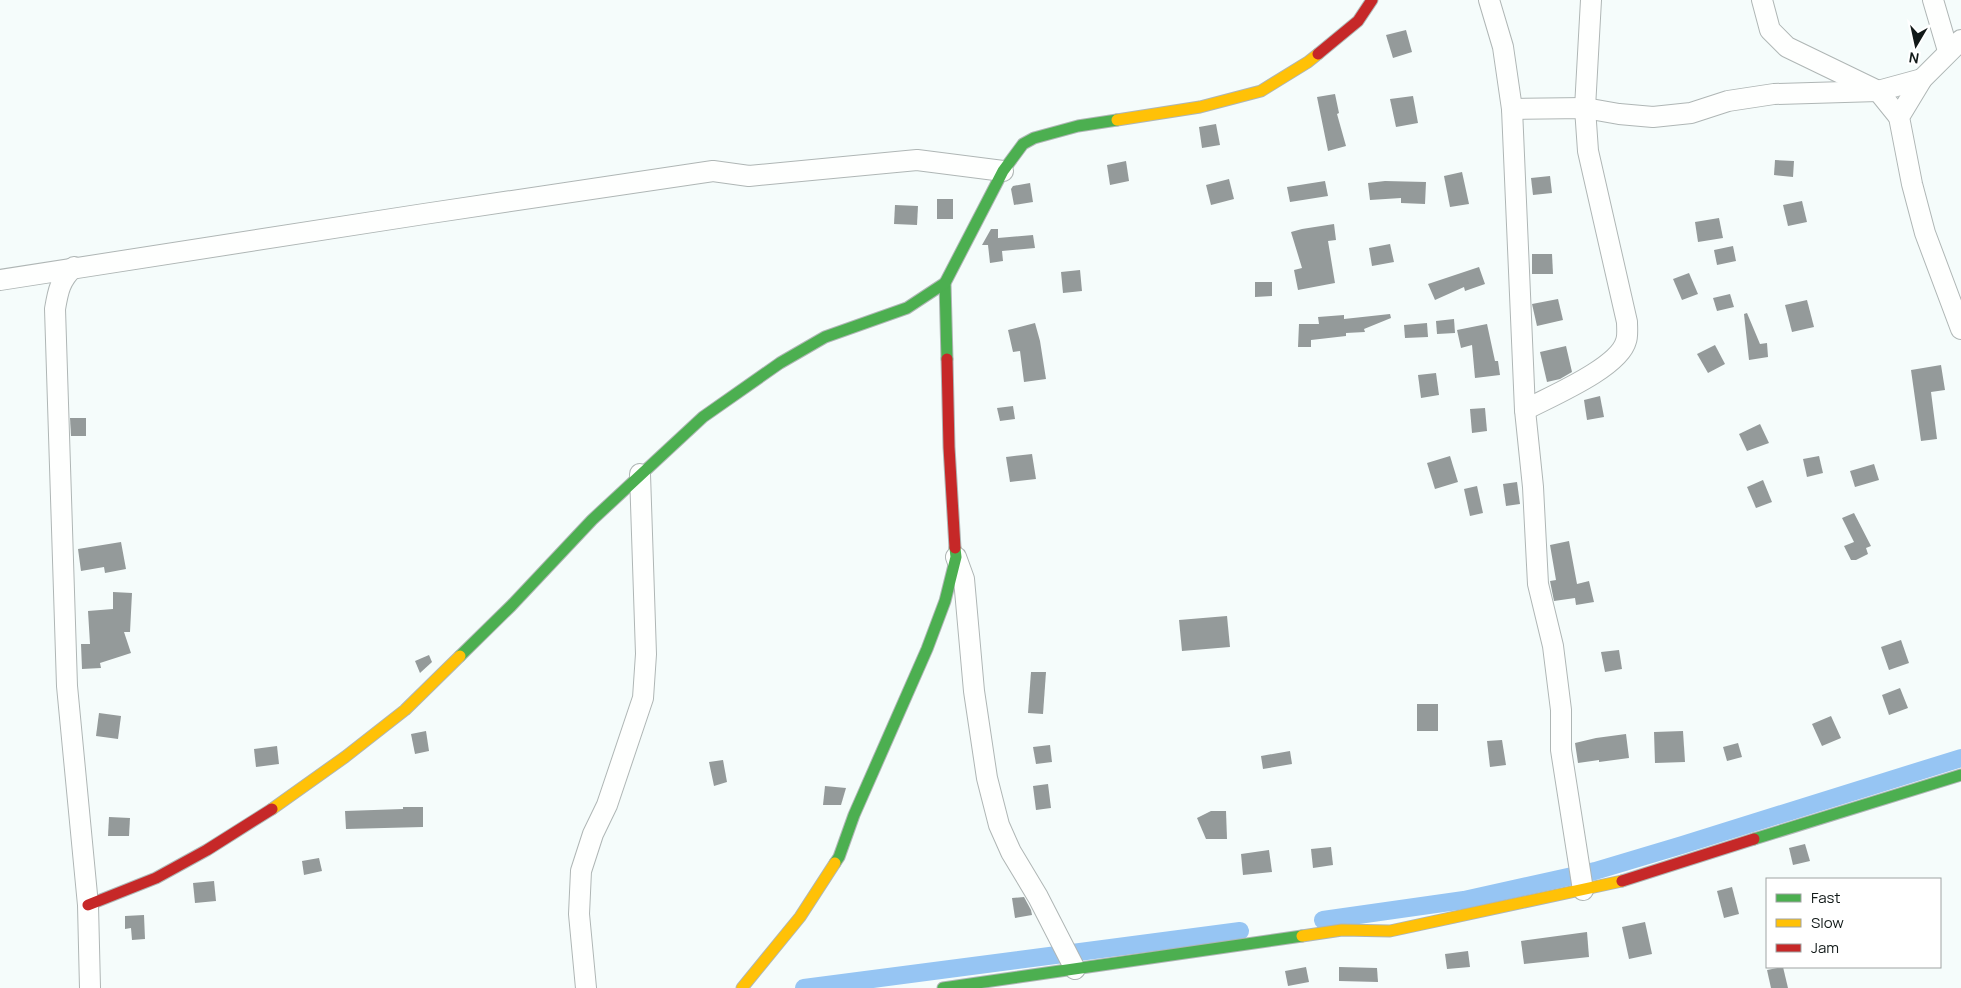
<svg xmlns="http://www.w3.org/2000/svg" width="1961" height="988" font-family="Manrope,sans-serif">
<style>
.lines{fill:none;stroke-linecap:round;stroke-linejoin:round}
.canal{stroke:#96c5f3;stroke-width:18}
.building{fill:#949a9a}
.street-casing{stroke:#afb6b5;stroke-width:22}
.fast-casing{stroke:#afb6b5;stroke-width:13}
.slow-casing{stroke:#afb6b5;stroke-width:13}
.jam-casing{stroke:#afb6b5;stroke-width:13}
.street{stroke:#fefffe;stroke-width:20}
.fast{stroke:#4caf50;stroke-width:11}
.slow{stroke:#ffc107;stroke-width:11}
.jam{stroke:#c62828;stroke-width:11}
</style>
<rect width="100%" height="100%" fill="#f5fcfb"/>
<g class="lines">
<g class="canal">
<polyline points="1323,920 1464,900 1595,871 1682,845 1961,758"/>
<polyline points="804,988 1240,931"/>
</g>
</g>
<g class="building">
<polygon points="1406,30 1412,52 1393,58 1386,35"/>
<polygon points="1335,94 1339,113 1337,114 1346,146 1328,151 1317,97"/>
<polygon points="1413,96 1418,123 1396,127 1390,99"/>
<polygon points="1216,124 1220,145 1202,148 1199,127"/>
<polygon points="1775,160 1794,161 1793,177 1774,175"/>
<polygon points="1126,161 1129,181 1110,185 1107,165"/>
<polygon points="1462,172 1469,204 1450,207 1444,176"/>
<polygon points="1550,176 1552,193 1533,195 1531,178"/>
<polygon points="1229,179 1234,199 1211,205 1206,185"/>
<polygon points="1325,181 1328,196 1290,202 1287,187"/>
<polygon points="1385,181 1426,182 1425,204 1401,203 1401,198 1370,200 1368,183"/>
<polygon points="1030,183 1033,202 1014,205 1011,189 1013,186"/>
<rect x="937" y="199" width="16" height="20"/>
<polygon points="1802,201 1807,222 1788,226 1783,205"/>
<polygon points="895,205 918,206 917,225 894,224"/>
<polygon points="1719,218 1723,238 1698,242 1695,222"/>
<polygon points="1334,224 1336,240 1328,241 1335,283 1298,290 1294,270 1302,268 1291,232 1302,229"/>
<polygon points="991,229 998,229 998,238 1033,235 1035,248 1002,251 1003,261 990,263 988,245 982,245"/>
<polygon points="1390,244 1394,262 1372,266 1369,248"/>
<polygon points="1733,246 1736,261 1717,265 1714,250"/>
<polygon points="1532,254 1552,254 1553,274 1532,274"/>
<polygon points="1479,267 1485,284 1465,291 1464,287 1435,300 1428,284"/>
<polygon points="1080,270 1082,291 1063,293 1061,272"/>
<polygon points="1689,273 1698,294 1682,300 1673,279"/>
<polygon points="1255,282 1272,282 1272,296 1255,297"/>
<polygon points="1730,294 1734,307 1717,311 1713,298"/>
<polygon points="1558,299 1563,320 1537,326 1532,304"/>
<polygon points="1807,300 1814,327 1792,332 1785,305"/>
<polygon points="1747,313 1760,344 1767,343 1768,357 1749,360 1744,314"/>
<polygon points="1390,314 1391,318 1364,329 1365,332 1346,333 1346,336 1311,340 1311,347 1298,347 1299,324 1319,324 1318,317 1344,315 1344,319"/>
<polygon points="1454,319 1455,333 1437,334 1436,321"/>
<polygon points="1035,323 1040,341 1046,379 1024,382 1020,351 1013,352 1008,330"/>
<polygon points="1427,323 1428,337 1405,338 1404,325"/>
<polygon points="1487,324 1495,361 1498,361 1500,375 1475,378 1472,345 1461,348 1457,330"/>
<polygon points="1715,345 1725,364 1708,373 1697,354"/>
<polygon points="1566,346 1572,372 1560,379 1547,382 1540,352"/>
<polygon points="1941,365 1945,390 1931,392 1937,439 1921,441 1911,370"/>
<polygon points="1436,373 1439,395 1421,398 1418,375"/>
<polygon points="1600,396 1604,417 1587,420 1584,400"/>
<polygon points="1013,406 1015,419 1000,421 997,408"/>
<polygon points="1485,408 1487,431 1472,433 1470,409"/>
<polygon points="70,418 86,418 86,436 71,436"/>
<polygon points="1760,424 1769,443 1747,451 1739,434"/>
<polygon points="1032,454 1036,479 1010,482 1006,457"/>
<polygon points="1450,456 1458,482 1435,489 1427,463"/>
<polygon points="1819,456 1823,473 1807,477 1803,459"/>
<polygon points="1874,464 1879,480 1855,487 1850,471"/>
<polygon points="1763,480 1772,502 1756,508 1747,487"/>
<polygon points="1517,482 1520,504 1506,506 1503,484"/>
<polygon points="1477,486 1483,513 1470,516 1464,489"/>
<polygon points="1854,513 1871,546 1866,548 1868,554 1856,560 1851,560 1844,546 1854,542 1842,518"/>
<polygon points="1569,541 1577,584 1589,581 1594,602 1576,605 1575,598 1554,601 1550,581 1556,580 1550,545"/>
<polygon points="121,542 126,569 105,573 104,567 81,571 78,549"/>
<polygon points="113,592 132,593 130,632 124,632 131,653 100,663 101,668 82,669 81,644 90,644 88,611 113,609"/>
<polygon points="1227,616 1230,647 1182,651 1179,620"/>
<polygon points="1901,640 1909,663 1889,670 1881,647"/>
<polygon points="1619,650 1622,669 1605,672 1601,652"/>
<polygon points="429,655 432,662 420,673 415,661"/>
<polygon points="1031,672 1046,672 1043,714 1028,713"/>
<polygon points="1900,688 1908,708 1889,715 1882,695"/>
<rect x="1417" y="704" width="21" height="27"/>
<polygon points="99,713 121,716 118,739 96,736"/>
<polygon points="1831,716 1841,738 1822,746 1812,724"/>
<polygon points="426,731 429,751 415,754 411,734"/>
<polygon points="1683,731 1685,762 1655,763 1654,732"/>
<polygon points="1626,734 1629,758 1599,762 1599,760 1578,763 1575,743 1596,738"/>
<polygon points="1502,740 1506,765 1490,767 1487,741"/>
<polygon points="1738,743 1742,757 1727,761 1723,747"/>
<polygon points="1050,745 1052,762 1036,764 1033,747"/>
<polygon points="277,746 279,764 256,767 254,749"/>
<polygon points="1290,751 1292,764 1263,769 1261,756"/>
<polygon points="723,760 727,782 714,786 709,762"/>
<polygon points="1048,784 1051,808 1036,810 1033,786"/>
<polygon points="825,786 846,788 841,805 823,805"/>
<polygon points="403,807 423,807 423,827 346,829 345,811 403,809"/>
<polygon points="1211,811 1226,811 1227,839 1206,839 1197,818"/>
<polygon points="109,817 130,818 129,836 108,836"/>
<polygon points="1805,844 1810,861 1793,865 1789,848"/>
<polygon points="1331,847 1333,865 1313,868 1311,849"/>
<polygon points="1269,850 1272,872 1243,875 1241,854"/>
<polygon points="319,858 322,871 304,875 302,861"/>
<polygon points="214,881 216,901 195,903 193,883"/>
<polygon points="1732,887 1739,914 1724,918 1717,891"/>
<polygon points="1024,897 1031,910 1032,915 1015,918 1012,898"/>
<polygon points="144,915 145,939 132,940 131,928 125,929 125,916"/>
<polygon points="1645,922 1652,954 1629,959 1622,927"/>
<polygon points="1587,932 1589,957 1524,964 1521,941"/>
<polygon points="1468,951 1470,967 1447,969 1445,954"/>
<polygon points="1306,967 1309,982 1288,986 1285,971"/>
<polygon points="1339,967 1377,968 1378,982 1339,981"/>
<polygon points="1783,967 1788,988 1771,988 1767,970"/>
</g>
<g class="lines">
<defs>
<g id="street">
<polyline points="1489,0 1503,47 1512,109 1525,410 1533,487 1538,584 1553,646 1561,710 1561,750 1583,890"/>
<polyline points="1762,0 1770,30 1787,47 1878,91 1899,117"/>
<polyline points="1933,0 1948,51"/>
<polyline points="1961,40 1922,79 1899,117 1912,184 1925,233 1961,329"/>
<polyline points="1512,109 1585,108 1619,114 1653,117 1691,113 1728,101 1774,94 1878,91 1922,79"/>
<path d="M74 267C60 280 58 291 55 309L67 686 88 905 90 988"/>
<polyline points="0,280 424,214 713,171 749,176 917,160 1003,171"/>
<path d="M1525 410C1549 397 1619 368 1626 341 1628 336 1627 328 1627 322L1588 151 1585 108 1591 0"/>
<polyline points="956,557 964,579 974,691 987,778 999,825 1011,852 1038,897 1075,969"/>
<polyline points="586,988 579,914 581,871 593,834 607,805 643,698 646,654 640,474"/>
</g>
<g id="fast">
<polyline points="947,359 945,283 1003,171 1023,144 1034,138 1078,126 1117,120"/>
<polyline points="460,656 511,606 592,520 703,417 780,363 825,337 907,308 945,283"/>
<polyline points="1754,839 1961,775"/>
<polyline points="835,863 839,857 854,815 927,649 945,601 956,557 955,548"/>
<polyline points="943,988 1302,936"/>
</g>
<g id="slow">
<polyline points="1117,120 1200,107 1261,91 1308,62 1318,54"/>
<polyline points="272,809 345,757 405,710 460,656"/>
<polyline points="1302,936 1342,930 1390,931 1622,881"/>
<polyline points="742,988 800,917 835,863"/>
</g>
<g id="jam">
<polyline points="1318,54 1358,21 1372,0"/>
<polyline points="947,359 949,447 955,548"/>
<polyline points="1622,881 1754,839"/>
<polyline points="88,905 156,878 207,850 272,809"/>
</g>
</defs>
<use href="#street" class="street-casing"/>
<use href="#fast" class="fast-casing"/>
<use href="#slow" class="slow-casing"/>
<use href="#jam" class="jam-casing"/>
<use href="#street" class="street"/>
<use href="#fast" class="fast"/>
<use href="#slow" class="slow"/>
<use href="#jam" class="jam"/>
</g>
<rect x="1766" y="878" width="175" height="90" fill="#ffffff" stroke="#a0a3a3"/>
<rect x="1776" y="894" width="25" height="8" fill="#4caf50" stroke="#a0a3a3"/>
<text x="1811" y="903" font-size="15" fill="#111918">Fast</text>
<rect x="1776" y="919" width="25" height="8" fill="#ffc107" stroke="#a0a3a3"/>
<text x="1811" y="928" font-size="15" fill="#111918">Slow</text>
<rect x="1776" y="944" width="25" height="8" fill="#c62828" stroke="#a0a3a3"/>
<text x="1811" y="953" font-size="15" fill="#111918">Jam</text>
<g transform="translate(1916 45) rotate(189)" stroke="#ffffff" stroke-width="4" paint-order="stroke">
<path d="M0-4L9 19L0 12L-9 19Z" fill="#111918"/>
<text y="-8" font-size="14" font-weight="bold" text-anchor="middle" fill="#111918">N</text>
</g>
</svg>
